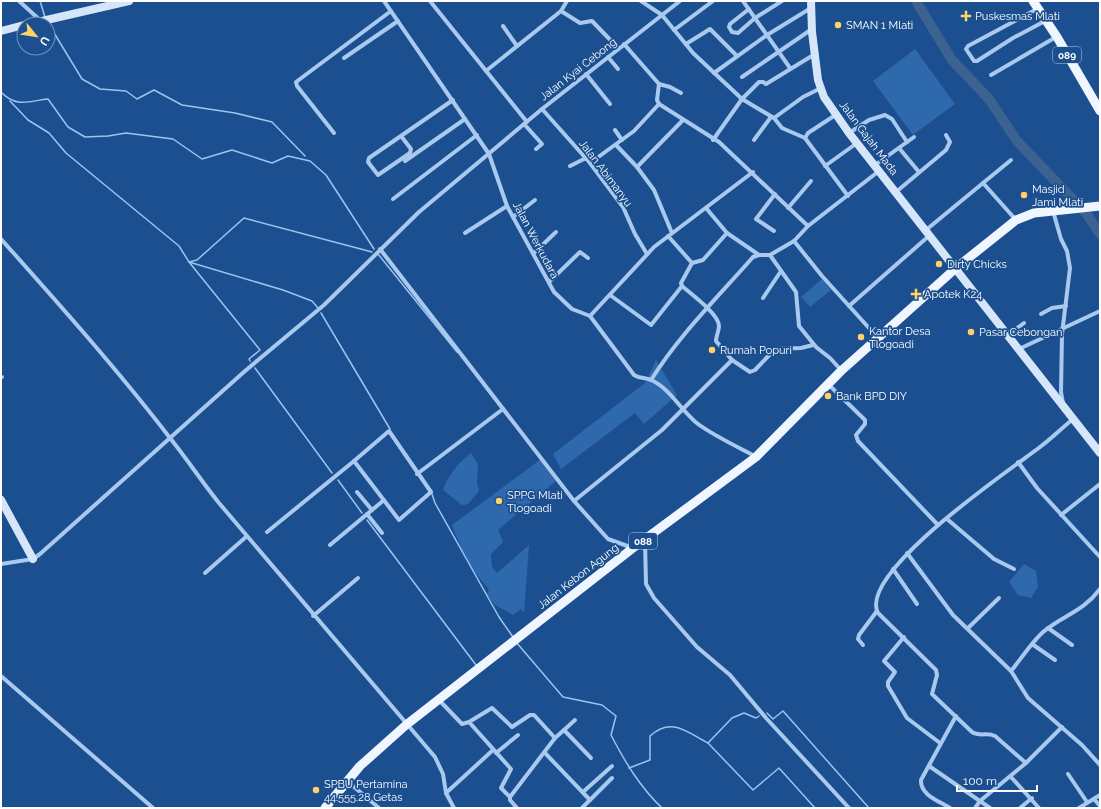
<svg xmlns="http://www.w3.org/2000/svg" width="1101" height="809" font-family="Raleway,sans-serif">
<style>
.green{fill:#2e69ad}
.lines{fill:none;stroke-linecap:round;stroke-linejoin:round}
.stream{stroke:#9cc4f0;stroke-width:1.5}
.river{stroke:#3c6290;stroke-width:10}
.street{stroke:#a9c9ee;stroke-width:4}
.secondary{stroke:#d6e6fa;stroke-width:8}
.primary{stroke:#f0f6ff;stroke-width:9}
.poi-dot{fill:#ffd166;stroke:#1b4f8f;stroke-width:1.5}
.labels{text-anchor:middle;stroke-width:3.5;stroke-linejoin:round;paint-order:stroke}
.shield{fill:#1b4f8f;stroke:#bbcadd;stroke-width:1}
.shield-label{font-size:10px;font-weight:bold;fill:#fff}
.poi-label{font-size:11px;fill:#fff;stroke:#1b4f8f;text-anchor:start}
.street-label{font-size:11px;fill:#fff;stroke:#1b4f8f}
</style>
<rect width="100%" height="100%" fill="#1b4f8f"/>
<g class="green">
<polygon points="915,49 955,104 913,135 873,81"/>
<polygon points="822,279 831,290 810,307 801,297"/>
<polygon points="656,360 677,395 644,424 635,413 561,469 553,454 645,383"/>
<path d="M471 453 478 464 477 482 479 491 468 504 462 505 443 490C449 474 457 464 471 453Z"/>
<path d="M541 459 556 481 498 530 503 542 491 554 492 567 497 573 529 545 524 613 521 609 513 615 495 605 487 594 489 589C469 567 463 553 452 525Z"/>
<polygon points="1024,564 1036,571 1038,587 1031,598 1018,595 1009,582"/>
</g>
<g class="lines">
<g class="stream">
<polyline points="40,1 45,17"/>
<polyline points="48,23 82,79 100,89 126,91 137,99 154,90 182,105 235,113 272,122 305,156"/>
<path d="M1 92C16 108 29 101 48 99L68 127 85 137 108 136 126 133 173 139 202 159 232 150 272 163 288 156 310 161 326 175 374 249"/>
<polyline points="10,101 28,120 49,133 66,153 179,246 189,262 283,290 312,301 318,308"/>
<polyline points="378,254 457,352"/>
<polyline points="321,313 390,429"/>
<polyline points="250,361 249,359 260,350 189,262 197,260 244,218 372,252"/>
<polyline points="255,368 332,473"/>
<polyline points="338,480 362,513"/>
<polyline points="432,494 435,503 499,617 513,637"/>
<polyline points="367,520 476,665"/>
<path d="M516 642 563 697 602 705 616 716 611 735C625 762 640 787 662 808"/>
<polyline points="767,713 773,719 783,711 869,808"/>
<polyline points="708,743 753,790 779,768 815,808"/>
<path d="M629 768 650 760V736C672 716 688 733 708 743L732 718 744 713 756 718 759 716"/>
</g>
<polyline class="river" points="916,1 952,60 989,99 1017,141 1086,213 1100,234"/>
<g class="street">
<polyline points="19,1 41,21"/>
<polyline points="384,1 489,154 507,206 554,292 572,309 590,316"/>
<polyline points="430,1 527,122"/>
<polyline points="641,1 662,15 693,53 742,99 774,118 803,97 821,88"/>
<polyline points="743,1 790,68"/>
<polyline points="749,9 730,24 729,27 732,32 738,33 755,18 782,1"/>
<polyline points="1037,9 968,46 966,49 974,61 977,61 1013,38 1045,21"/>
<polyline points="561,11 580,23 592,21 618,48"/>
<polyline points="503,26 517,46"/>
<polyline points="674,30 713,1"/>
<polyline points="624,44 659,84 670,87 681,93"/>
<polyline points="686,44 710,29 737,56"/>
<polyline points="608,57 618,69"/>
<polyline points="344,58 398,21"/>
<polyline points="486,71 561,11 567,1"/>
<polyline points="714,73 767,35 811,8"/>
<polyline points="586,74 610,104"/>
<polyline points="991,75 1056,37"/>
<polyline points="742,77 812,29"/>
<polyline points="659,104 719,142 808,226 794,241 770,255"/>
<polyline points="542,109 590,163 623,207 635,234 647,254"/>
<polyline points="837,114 808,133 805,138 848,196"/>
<polyline points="774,118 782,128 805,138"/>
<polyline points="524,124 542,144 536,149"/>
<polyline points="615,130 622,140"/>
<polyline points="334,133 297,86 296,82 391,11"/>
<polyline points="849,133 869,120 885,115 892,119 907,142"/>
<polyline points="401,136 411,149 410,153 378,175 368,162 369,158 453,100"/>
<polyline points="713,140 742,99 759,82 763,82 766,84 815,54"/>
<polyline points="754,140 771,117"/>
<polyline points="616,145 637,167 654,190 672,233"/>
<polyline points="899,148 919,172"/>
<polyline points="405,161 465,119"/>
<polyline points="590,163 634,131 659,104 657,100 659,84"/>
<polyline points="875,165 914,137"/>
<polyline points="570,166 586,158"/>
<polyline points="825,166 857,143"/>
<polyline points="637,167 683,120"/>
<polyline points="983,183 1011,160"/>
<polyline points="896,192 946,150 950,142 946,135"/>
<polyline points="393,199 477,135"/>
<polyline points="706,208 727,233 759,255"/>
<polyline points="788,208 811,181"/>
<polyline points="1053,211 1061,239 1067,251 1070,268 1062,334 1061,392 1063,403"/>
<polyline points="513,217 535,200"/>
<polyline points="808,226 879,171"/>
<polyline points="926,230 983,183 1016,220"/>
<polyline points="774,231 756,219 775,194"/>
<polyline points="465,233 507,206"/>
<path d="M668 236 692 263 681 283 682 286C691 294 719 314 719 326 719 331 716 336 716 341L732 360 750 372 755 370 775 349 801 348 813 345"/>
<path d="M1 239C59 304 117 369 170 438 187 459 202 482 219 503L435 757 443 774 446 793 454 808"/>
<polyline points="794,241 822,276 878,338"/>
<polyline points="380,249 574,501 608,539 633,548"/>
<polyline points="534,253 556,232"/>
<polyline points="692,263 703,260 727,233"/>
<polyline points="549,282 580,252 588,258"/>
<polyline points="610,295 651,325 682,286"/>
<polyline points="763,298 781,271"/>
<polyline points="849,306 930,235"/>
<polyline points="1041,314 1052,308 1066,306"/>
<path d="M590 316 634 375C640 379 645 377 651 380 670 388 682 412 698 424 716 437 736 446 755 456"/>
<polyline points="590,316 654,247 753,172"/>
<polyline points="1008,335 1024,323"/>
<polyline points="1019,349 1100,311"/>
<polyline points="1,377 2,377"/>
<path d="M651 380C679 335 718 297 753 257L759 255H770L796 292 799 326 816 347 830 358 841 370"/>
<polyline points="828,384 865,420 865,424 856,435 858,441 938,525"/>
<polygon points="389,431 431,492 399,520 354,461"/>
<polyline points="1018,462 1037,488 1100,557"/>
<polyline points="417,474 503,409"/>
<polyline points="357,492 372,510"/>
<polyline points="574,501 662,430 732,360"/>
<polyline points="367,514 382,533"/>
<polyline points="1061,515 1100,484"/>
<polyline points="947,519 994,559 1014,569"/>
<polyline points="267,532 354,461"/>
<polyline points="645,541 646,584 654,598 697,647 730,675 766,718 849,808"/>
<polyline points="330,545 384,500"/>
<polyline points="907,553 953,615 1011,671 1028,698 1082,745 1100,765"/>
<polyline points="1,564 33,559 40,554 245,371 324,305 419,212 542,109 680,1"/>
<polyline points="893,569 917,604"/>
<polyline points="205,573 247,536"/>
<polyline points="313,616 358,578"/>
<polyline points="968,628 999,598"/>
<polyline points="1048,628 1072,645"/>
<polyline points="904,637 884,661 895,672 888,682 888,686 907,718 940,743"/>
<polyline points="1032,644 1055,660"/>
<polyline points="863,645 858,639 859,635 877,611"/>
<path d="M1011 671C1021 659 1031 643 1043 632 1063 615 1083 612 1100 589"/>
<polyline points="1,676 153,808"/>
<polyline points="439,700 462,724 469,722 492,708 512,727 530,715 534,715 555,738 510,797 510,800 517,808"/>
<polyline points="469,722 511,769 501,788 510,797"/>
<path d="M1062 727 1026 763 995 736C987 732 980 737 972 732L932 694 937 675 936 670 878 613C857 573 1010 470 1040 447 1052 438 1062 428 1073 419"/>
<polyline points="564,730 575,720"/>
<polyline points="555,738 564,730 591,758"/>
<polyline points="496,753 518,735"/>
<polyline points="545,753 590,800"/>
<polyline points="929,766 990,808"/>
<polyline points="1068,774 1087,802"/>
<polyline points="1011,777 1039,808"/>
<polyline points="347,781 379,808"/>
<polyline points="583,792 612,766"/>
<polyline points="446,793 493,750"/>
<polyline points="1094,799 1100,806"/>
<polyline points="582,808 612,778"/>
<path d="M950 808C939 801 920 795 921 780L956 716"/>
<polyline points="975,808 980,801 1026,763"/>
<polyline points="1020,808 1032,798"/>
<polyline points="1079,808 1100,795"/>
</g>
<g class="secondary">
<polyline points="811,1 812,32 818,80 824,97 849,133 1100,453"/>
<polyline points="29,24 129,1"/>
<polyline points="1,31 24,25"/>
<polyline points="1,500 33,559"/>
</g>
<g class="primary">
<polyline points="1033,1 1057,37 1100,111"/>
<polyline points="325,808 360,766 406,725 633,548 756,457 841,371 878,338 956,268 1016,220 1034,213 1100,206"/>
</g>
</g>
<g class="poi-dot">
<path d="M964 10h4v4h4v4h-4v4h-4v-4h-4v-4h4z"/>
<circle cx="838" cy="25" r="4"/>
<circle cx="1024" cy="195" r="4"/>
<circle cx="939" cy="264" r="4"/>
<path d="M914 288h4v4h4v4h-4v4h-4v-4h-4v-4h4z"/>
<circle cx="971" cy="332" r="4"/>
<circle cx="861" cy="337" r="4"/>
<circle cx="712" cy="350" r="4"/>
<circle cx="828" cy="396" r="4"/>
<circle cx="499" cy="501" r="4"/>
<circle cx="316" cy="790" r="4"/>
</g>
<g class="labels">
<g class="shield">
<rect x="1053" y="47" width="28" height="16" rx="3"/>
<rect x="629" y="533" width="28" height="16" rx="3"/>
</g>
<g class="shield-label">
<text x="1067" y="59">089</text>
<text x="643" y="545">088</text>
</g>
<g class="poi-label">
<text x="975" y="20">Puskesmas Mlati</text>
<text x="846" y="29">SMAN 1 Mlati</text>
<text x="1032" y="193">Masjid<tspan x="1032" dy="13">Jami Mlati</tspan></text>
<text x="947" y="268">Dirty Chicks</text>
<text x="924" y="298">Apotek K24</text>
<text x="869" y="335">Kantor Desa<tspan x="869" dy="13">Tlogoadi</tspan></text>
<text x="979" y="336">Pasar Cebongan</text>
<text x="720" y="354">Rumah Popuri</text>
<text x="836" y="400">Bank BPD DIY</text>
<text x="507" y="499">SPPG Mlati<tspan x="507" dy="13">Tlogoadi</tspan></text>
<text x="324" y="788">SPBU Pertamina<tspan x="324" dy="13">44.555.28 Getas</tspan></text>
</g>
<g class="street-label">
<text transform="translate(578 69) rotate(-38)" y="4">Jalan Kyai Cebong</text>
<text transform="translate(869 138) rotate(53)" y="4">Jalan Gajah Mada</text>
<text transform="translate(606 173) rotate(53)" y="4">Jalan Abimanyu</text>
<text transform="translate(536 240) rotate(62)" y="4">Jalan Werkudara</text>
<text transform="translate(578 576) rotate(-38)" y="4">Jalan Kebon Agung</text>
</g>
</g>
<rect width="1101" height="809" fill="none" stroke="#ffffff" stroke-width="4"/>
<g transform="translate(36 36) rotate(120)"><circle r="19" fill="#1b4f8f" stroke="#7695bc"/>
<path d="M0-3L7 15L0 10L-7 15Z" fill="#ffd166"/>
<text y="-6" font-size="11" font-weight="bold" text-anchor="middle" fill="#ffffff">U</text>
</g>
<path d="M957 785v6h80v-6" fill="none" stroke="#ffffff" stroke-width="2"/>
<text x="963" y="785" font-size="12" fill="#ffffff" stroke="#1b4f8f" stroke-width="3" paint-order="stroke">100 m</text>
</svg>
